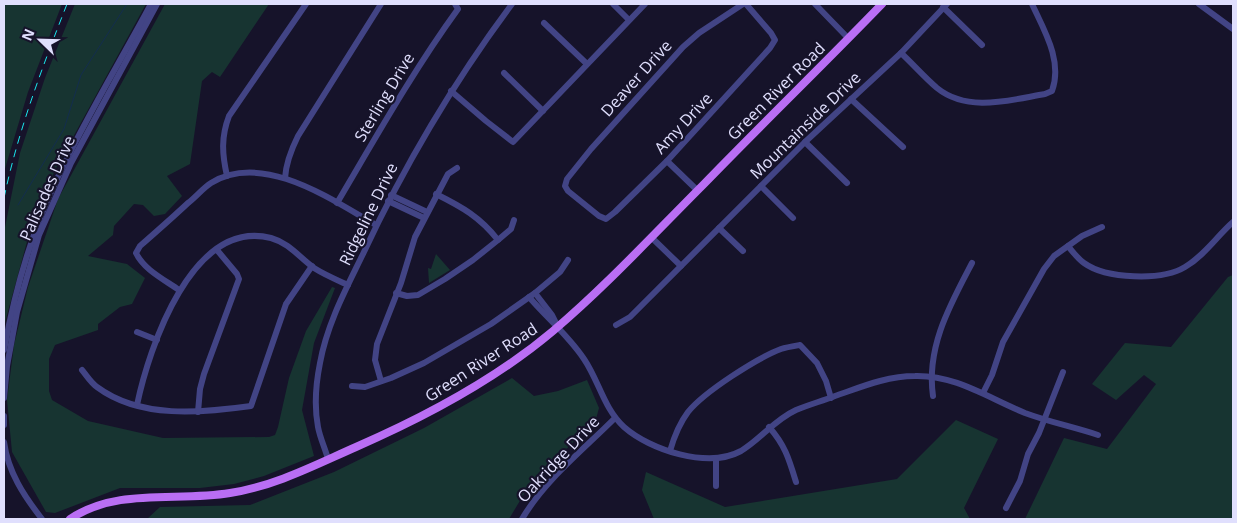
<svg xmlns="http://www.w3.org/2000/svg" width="1237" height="523" font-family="'Open Sans',sans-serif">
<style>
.green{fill:#173431}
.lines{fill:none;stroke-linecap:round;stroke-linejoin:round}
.stream{stroke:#132d4e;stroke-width:1}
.minor{stroke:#424485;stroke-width:6}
.major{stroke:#b96ef4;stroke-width:8}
.rail{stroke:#19e7ee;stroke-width:1;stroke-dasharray:8 6;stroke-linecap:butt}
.labels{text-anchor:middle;stroke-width:4.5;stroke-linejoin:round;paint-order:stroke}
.street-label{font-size:16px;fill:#e0dffd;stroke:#16132a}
</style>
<rect width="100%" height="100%" fill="#16132a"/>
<g class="green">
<polygon points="4,4 62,4 28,92 4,172"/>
<polygon points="75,4 146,4 55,170 28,238 4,326 4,232 20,153 45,78"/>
<polygon points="165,4 269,4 220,77 212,72 202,81 190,164 167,176 182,196 165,214 154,216 143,205 134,204 114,226 113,235 88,256 127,264 145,278 132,304 120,307 98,324 98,330 55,345 49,359 49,391 52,400 88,421 163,438 269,437 275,435 278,427 289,378 306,331 332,287 335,288 314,343 302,410 314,456 264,476 234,484 200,488 120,488 55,513 46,512 12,452 7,400 14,345 28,287 58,199"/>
<polygon points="436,254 450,270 429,283 428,268 431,269"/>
<polygon points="1233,275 1233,519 1025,519 1064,438 1107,449 1156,384 1144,375 1116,400 1092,384 1125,343 1171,347 1228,277"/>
<polygon points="512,378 534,396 558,391 587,380 599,408 596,419 527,489 509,519 147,519 160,507 250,505 334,472 424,428"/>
<polygon points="956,420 998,439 964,508 970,519 654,519 642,490 646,472 725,507 897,479"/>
</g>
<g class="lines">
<polyline class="stream" points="18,205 64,129 81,75 127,4"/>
<g class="minor">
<polyline points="613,4 629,20"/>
<polyline points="743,4 699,33 683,47 591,149 567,179 565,186 568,191 599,216 606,219 615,212 667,161 770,48 775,40 771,33 746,4"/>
<polyline points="815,4 848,38"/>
<polyline points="1199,4 1233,29"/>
<polyline points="943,7 982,45"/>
<polyline points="544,23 587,64"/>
<path d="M901 53C913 64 924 77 937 88 968 113 1010 100 1045 94L1052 91C1063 61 1044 30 1032 4"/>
<polyline points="504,73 543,111"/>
<polyline points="451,91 486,121 513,142 645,4"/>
<polyline points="851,99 903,147"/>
<polyline points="805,142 847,183"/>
<polyline points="667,161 697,190"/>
<path d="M227 176C222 154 221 137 229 116L306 4"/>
<path d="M285 178C286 163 291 150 298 136L381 4"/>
<polyline points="761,186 793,218"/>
<path d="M436 194C462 207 480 217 498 240"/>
<polyline points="391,195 427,212"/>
<polyline points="388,201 424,218"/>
<path d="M337 203C376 137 413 71 458 9L455 4"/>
<polyline points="719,228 743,251"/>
<polyline points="651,237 681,266"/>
<path d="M1068 246C1073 252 1078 259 1084 263 1106 279 1162 281 1185 267 1204 256 1217 236 1233 222"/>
<path d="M179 290C165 280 144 270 136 253L140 246C156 232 172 218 188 203 196 197 203 188 211 183 263 151 332 200 376 225"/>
<polyline points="396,293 407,296 418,295 445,279 473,260 498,240 511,229 514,220"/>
<polyline points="535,293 552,315 556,323"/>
<path d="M529 297C547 318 568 335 584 359 599 381 604 409 624 427 650 450 708 469 741 451 761 439 774 420 796 410 808 405 822 401 835 396 861 387 887 376 915 376 956 375 988 398 1025 413 1049 422 1074 427 1098 435"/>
<polyline points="616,325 630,317 805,142 901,53 947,4"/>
<polyline points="137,332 157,340"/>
<path d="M4 350C15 290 31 233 57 179 85 119 120 62 151 4"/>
<path d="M82 370C87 376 91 383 97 387 140 419 201 413 251 406L286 304 312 266"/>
<polyline points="381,381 375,360 377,344 401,283 415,237 448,174 457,168"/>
<polyline points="352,386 365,387 391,378 424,363 491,324 535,293 560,272 568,260"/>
<polyline points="983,393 992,375 1003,342 1044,269 1054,256 1082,236 1102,227"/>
<path d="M933 396C926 347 950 305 972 263"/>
<polyline points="4,398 7,366 17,312 39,235 71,163 157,4"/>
<path d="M137 405C149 348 192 218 271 238 289 243 299 257 314 268 325 275 337 280 348 285"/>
<polyline points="198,412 200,389 204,374 239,279 237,274 217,250"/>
<polyline points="4,416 4,425"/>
<path d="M769 427C785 445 789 459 796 482"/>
<path d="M4 442C8 472 24 496 42 519"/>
<path d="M670 451C674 437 679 424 688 412 704 392 757 358 781 349 787 347 794 346 800 345L817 363 826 381 831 398"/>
<polyline points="716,458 716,486"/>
<path d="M328 459C325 448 320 438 318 427 314 406 316 383 320 363 327 324 346 289 363 254 405 164 453 83 512 4"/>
<polyline points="1006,508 1020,481 1028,454 1039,433 1063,372"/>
<path d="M522 519C545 480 583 450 615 418"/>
</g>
<path class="major" d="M70 519C118 487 176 502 230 493 275 486 315 465 356 447 425 417 495 380 553 331 606 286 654 234 703 185 762 124 823 65 882 4"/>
<path class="rail" d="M4 198C18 131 42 68 67 4"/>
</g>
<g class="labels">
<g class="street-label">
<text transform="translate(636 78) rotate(-48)" y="6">Deaver Drive</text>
<text transform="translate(776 91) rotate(-45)" y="6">Green River Road</text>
<text transform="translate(384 97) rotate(-59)" y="6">Sterling Drive</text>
<text transform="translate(683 123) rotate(-47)" y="6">Amy Drive</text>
<text transform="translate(805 125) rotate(-44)" y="6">Mountainside Drive</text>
<text transform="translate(47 188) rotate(-66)" y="6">Palisades Drive</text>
<text transform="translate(368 214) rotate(-64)" y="6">Ridgeline Drive</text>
<text transform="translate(481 362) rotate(-33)" y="6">Green River Road</text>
<text transform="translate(558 459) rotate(-47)" y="6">Oakridge Drive</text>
</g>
</g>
<rect width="1237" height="523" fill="none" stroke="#e0dffd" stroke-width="10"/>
<g transform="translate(40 40) rotate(293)" stroke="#16132a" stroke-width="4" paint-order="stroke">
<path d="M0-4L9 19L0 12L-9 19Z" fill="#e0dffd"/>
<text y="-8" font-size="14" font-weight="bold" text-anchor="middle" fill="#e0dffd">N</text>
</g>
</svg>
